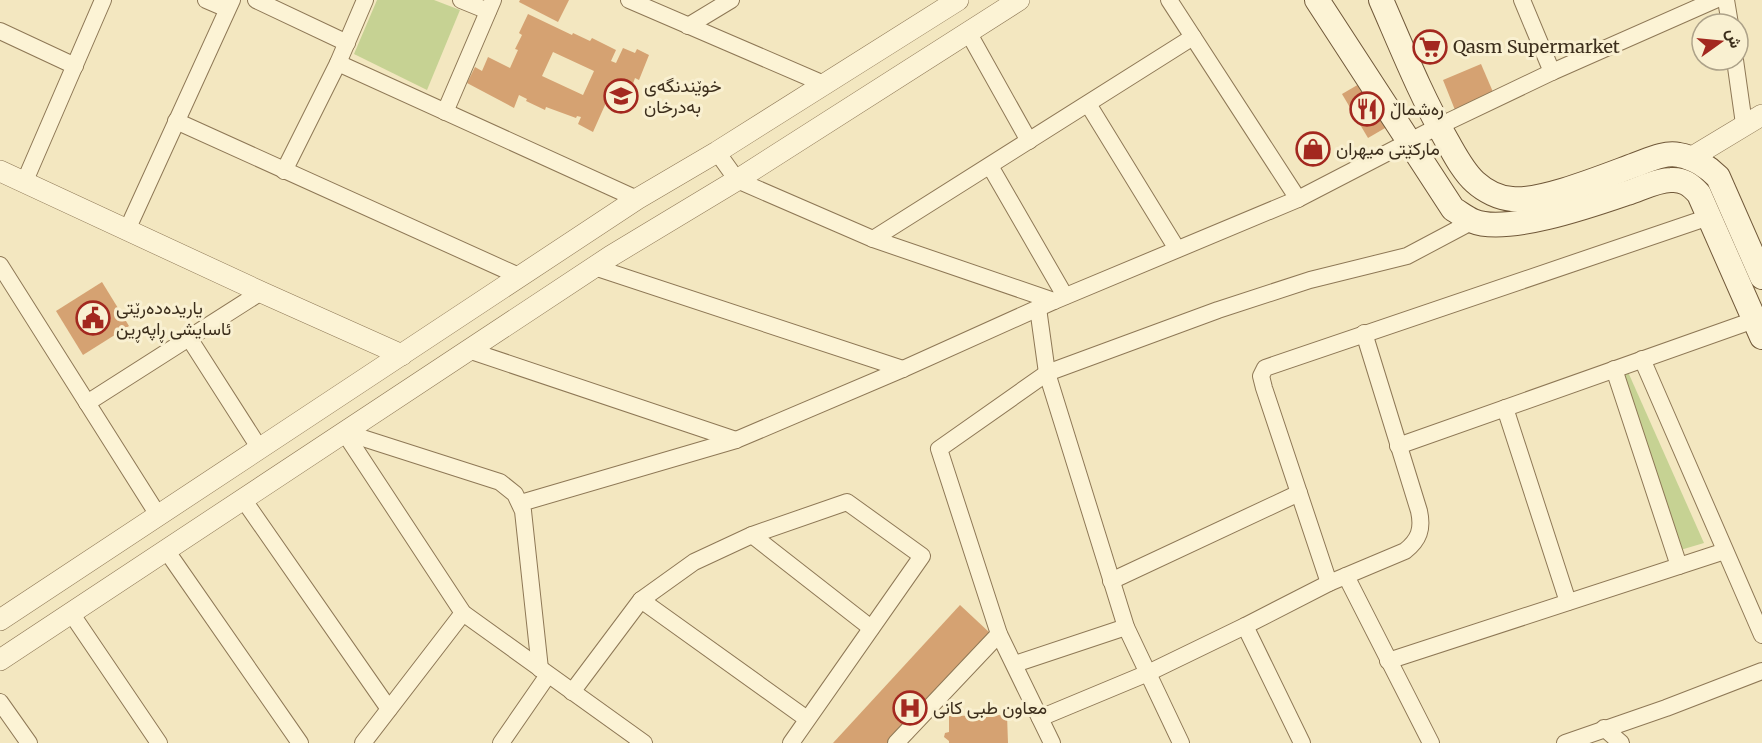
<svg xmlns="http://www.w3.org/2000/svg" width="1762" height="743" font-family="Merriweather,Vazirmatn,serif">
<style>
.green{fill:#c6d293}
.building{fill:#d5a272;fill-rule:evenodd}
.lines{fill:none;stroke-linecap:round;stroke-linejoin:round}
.minor-casing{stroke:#8e7856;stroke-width:18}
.tertiary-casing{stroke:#8e7856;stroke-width:22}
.secondary-casing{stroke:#705839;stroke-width:26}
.minor{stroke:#fcf3d5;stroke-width:16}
.tertiary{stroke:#fcf3d5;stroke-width:21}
.secondary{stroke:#fcf3d5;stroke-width:24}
.labels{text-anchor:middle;stroke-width:6;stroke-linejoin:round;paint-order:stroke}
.poi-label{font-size:18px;fill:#3c2e1c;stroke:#f9f0d1;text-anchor:start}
</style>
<rect width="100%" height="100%" fill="#f3e7c0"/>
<g class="green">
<polygon points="377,0 434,0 460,10 427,90 354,54"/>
<polygon points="1628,372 1704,543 1677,551 1619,375"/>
</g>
<g class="building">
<polygon points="520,0 569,0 558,22 519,2"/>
<path d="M528 14 572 35 573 33 590 41 592 38 616 50 611 61 616 63 623 48 635 53 637 49 649 55 639 80 635 78 629 95 613 87 593 132 578 124 581 117 577 116 576 118 546 107 545 110 526 101 527 99 519 95 514 108 467 83 475 67 482 71 488 57 510 68 518 50 515 49 522 35 519 33ZM553 52 594 71 583 95 542 76Z"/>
<polygon points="1481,64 1493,92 1455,110 1443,80"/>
<polygon points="1366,80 1392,124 1368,138 1342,94"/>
<polygon points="102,282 129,326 83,355 56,311"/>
<polygon points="960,605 990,633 889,743 833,743"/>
<polygon points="1007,715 1008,743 949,743 949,741 944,737 945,733 949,732 949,716"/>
</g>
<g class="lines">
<defs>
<g id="minor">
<polyline points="206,0 227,9"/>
<polyline points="256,0 347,43"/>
<polyline points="461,0 488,11"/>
<polyline points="629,0 824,84"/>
<polyline points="1169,0 1298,199"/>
<polyline points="1522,0 1552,72"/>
<polyline points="1726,0 1730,24"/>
<polyline points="688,26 731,0"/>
<polyline points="0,31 75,66"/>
<polyline points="968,32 1029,141"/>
<polyline points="1735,60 1744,124"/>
<polyline points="338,63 637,199"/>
<polyline points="1088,104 1177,249"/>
<polyline points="445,112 493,0"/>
<polyline points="176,121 521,277"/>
<polyline points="717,152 737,180 873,239 1054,301"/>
<polyline points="990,166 1065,296"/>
<polyline points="284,171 338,63 365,0"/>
<polyline points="24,183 103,0"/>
<polyline points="127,230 232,0"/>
<polyline points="873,239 1193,37"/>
<polyline points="0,265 158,515"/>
<polyline points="594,267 903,369"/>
<polyline points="1038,308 1047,373 1126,627 1181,743"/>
<polyline points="189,338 260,449"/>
<polyline points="468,350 736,440"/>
<polyline points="1642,359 1762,635"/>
<polyline points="1614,369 1679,566"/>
<polyline points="87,403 261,292"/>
<polyline points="1505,408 1568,602"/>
<polyline points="344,432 463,613 644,743"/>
<polyline points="344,432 500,482 515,494 523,511 540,669"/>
<polyline points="1398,446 1754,320"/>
<polyline points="243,499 389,709"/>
<polyline points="521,503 736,440 903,369 1054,301 1298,199 1439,126 1552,72 1715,0"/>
<polyline points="752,535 871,628"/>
<polyline points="166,550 300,743"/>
<polyline points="1346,576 1431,743"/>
<polyline points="1111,581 1299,493"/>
<polyline points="1329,583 1264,388 1261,376 1265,368 1709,217"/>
<polyline points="641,600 807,719"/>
<polyline points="71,613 159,743"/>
<path d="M1245 626 1329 583 1405 551C1419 540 1423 529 1419 511L1364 333"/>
<polyline points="1388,661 1725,551"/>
<polyline points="1015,664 1126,627"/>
<polyline points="572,692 641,600 694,562 752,535 847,502 922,556 791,743"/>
<polyline points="0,702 29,743"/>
<polyline points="1040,718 1148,673 1245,626 1302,743"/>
<polyline points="1604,728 1621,743"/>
<polyline points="363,743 463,613"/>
<polyline points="501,743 548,675"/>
<polyline points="896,743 999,634"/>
<polyline points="1052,743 999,634 939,449 1047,373 1218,310 1310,280 1407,256 1473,221"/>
<polyline points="1565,743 1666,708 1762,671"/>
</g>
<g id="tertiary">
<polyline points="1689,159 1762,115"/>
<polyline points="0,171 261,292 402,355"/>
<polyline points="0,620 637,199 717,152 958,0"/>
<polyline points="0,660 611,256 737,180 1019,0"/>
</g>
<g id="secondary">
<path d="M1317 0 1453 209C1460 213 1466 218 1473 221 1506 235 1592 205 1627 193 1640 189 1657 180 1671 180 1683 179 1691 185 1699 194L1762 337"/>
<path d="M1381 0C1402 48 1421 96 1447 141 1455 155 1463 171 1475 182 1485 191 1499 198 1512 199 1542 202 1605 176 1635 165 1649 160 1664 152 1679 155 1693 157 1708 167 1718 177L1762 277"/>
</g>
</defs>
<use href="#minor" class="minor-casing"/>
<use href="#tertiary" class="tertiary-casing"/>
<use href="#secondary" class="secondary-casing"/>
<use href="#minor" class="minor"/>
<use href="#tertiary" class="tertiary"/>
<use href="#secondary" class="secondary"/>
</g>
<defs>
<symbol id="supermarket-ring" viewBox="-11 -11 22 22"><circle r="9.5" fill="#f9f0d1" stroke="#a3281f" stroke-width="1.5"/><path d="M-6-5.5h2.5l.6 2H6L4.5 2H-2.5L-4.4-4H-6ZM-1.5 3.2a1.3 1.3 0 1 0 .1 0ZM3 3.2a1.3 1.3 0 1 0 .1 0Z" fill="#a3281f"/></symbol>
<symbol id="school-ring" viewBox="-11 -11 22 22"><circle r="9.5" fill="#f9f0d1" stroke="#a3281f" stroke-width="1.5"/><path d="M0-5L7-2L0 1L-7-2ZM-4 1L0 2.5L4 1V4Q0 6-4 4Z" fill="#a3281f"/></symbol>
<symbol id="restaurant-ring" viewBox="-11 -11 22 22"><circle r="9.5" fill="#f9f0d1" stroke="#a3281f" stroke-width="1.5"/><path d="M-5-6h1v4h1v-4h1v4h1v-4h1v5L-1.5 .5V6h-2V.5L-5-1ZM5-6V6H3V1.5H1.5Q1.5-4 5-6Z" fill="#a3281f"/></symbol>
<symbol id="shop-ring" viewBox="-11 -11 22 22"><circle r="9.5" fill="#f9f0d1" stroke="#a3281f" stroke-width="1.5"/><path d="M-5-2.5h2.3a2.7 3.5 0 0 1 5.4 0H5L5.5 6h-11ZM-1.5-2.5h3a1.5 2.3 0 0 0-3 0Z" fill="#a3281f"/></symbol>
<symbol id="civic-ring" viewBox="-11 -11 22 22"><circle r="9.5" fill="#f9f0d1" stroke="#a3281f" stroke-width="1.5"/><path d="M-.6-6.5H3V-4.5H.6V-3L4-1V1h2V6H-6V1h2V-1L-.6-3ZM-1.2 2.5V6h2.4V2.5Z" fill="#a3281f"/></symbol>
<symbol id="hospital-ring" viewBox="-11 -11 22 22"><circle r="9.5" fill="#f9f0d1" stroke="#a3281f" stroke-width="1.5"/><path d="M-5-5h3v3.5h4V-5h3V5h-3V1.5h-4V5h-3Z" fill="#a3281f"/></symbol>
</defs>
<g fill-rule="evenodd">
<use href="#supermarket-ring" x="1411" y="28" width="38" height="38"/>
<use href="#school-ring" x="602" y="77" width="38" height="38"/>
<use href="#restaurant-ring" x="1348" y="90" width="38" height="38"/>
<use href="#shop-ring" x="1294" y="130" width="38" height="38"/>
<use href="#civic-ring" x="74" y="299" width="38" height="38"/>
<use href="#hospital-ring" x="891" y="689" width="38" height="38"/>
</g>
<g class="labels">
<g class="poi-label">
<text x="1453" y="53">Qasm Supermarket</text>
<text x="644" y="92">خوێندنگەی<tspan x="644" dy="21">بەدرخان</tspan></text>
<text x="1390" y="115">رەشماڵ</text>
<text x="1336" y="155">مارکێتی میهران</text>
<text x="116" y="314">یاریدەدەرێتی<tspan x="116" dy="21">ئاسایشی ڕاپەڕین</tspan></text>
<text x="933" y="714">معاون طبی کانی</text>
</g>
</g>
<g transform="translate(1720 42) rotate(75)"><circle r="28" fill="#f9f0d1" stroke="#ada289" stroke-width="1.5"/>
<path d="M0-4.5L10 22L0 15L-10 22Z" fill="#a3281f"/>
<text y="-9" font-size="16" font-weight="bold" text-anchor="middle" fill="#3c2e1c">ش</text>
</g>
</svg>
